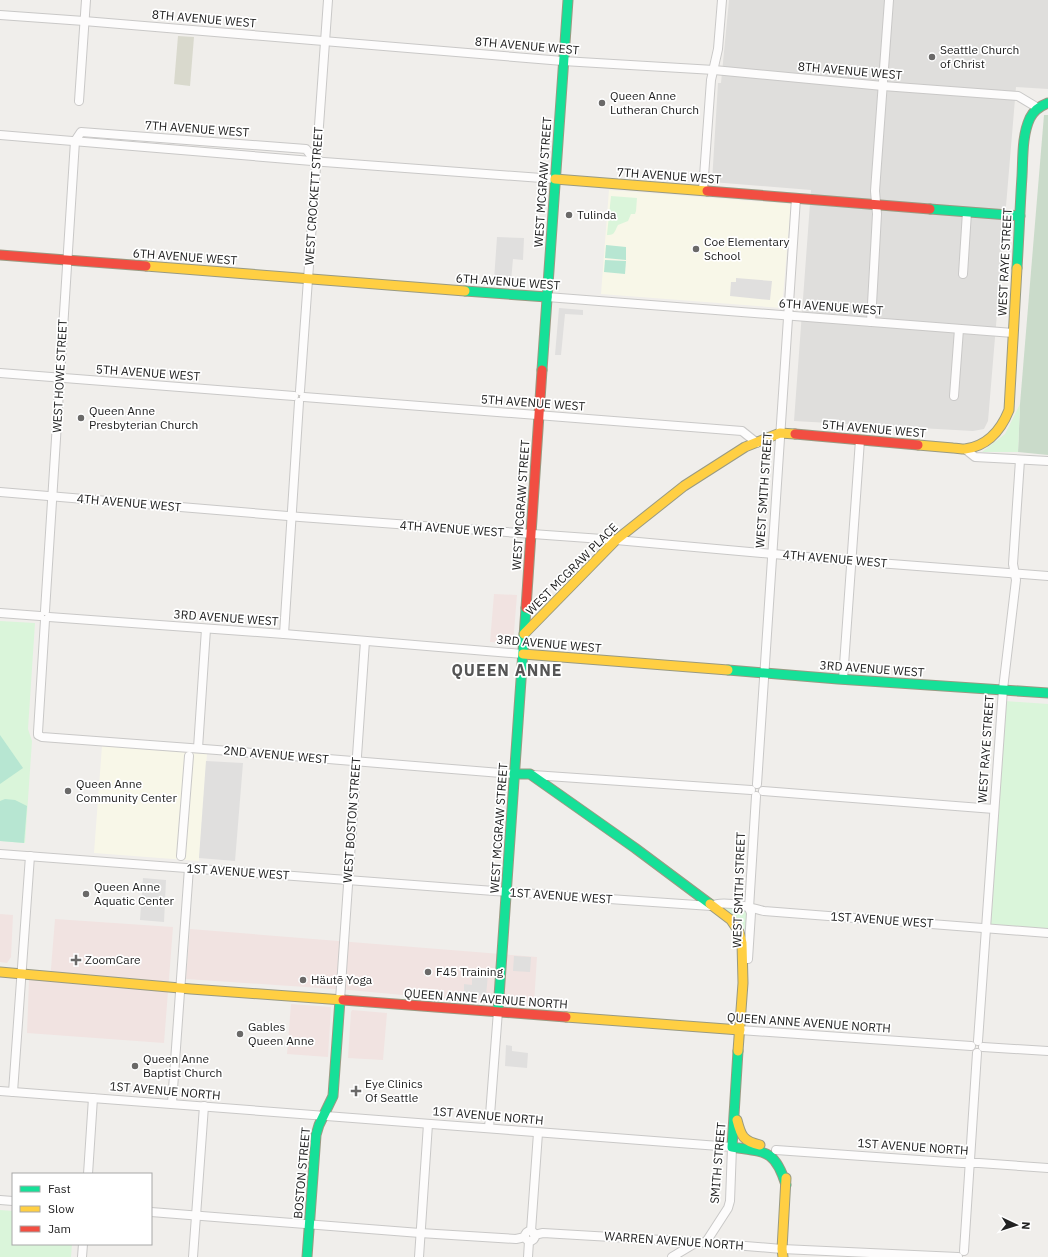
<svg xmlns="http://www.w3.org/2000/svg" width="1048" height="1257" font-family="'IBM Plex Sans',sans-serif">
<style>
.residential{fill:#dfdedc}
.commercial{fill:#f1e3e1}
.education{fill:#f8f7e8}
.construction{fill:#d9d9cd}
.cemetery{fill:#cadbca}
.park{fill:#daf5da}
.pitch{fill:#b7e6d2}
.parking{fill:#e0dfde}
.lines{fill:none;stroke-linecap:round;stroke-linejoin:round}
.street-casing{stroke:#c9c8c7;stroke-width:10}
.fast-casing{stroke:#999a82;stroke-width:11}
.slow-casing{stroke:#999a82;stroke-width:11}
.jam-casing{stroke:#999a82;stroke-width:11}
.street{stroke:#fdfcfc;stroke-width:8}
.fast{stroke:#16e098;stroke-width:9}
.slow{stroke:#ffcf43;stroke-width:9}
.jam{stroke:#f24e42;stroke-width:9}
.poi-dot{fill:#6a6968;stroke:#fff;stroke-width:1.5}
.labels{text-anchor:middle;stroke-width:3.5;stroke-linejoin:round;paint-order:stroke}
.street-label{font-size:12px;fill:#222;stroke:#fff}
.poi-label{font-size:12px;fill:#222;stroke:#fff;text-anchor:start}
.district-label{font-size:16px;font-weight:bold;letter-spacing:1px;fill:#555;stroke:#fff}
</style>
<rect width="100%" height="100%" fill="#f0eeeb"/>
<polygon class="residential" points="729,0 1048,0 1048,89 1016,87 988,421 984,429 973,431 794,421 811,190 712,182 718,83 721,83"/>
<g class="commercial">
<polygon points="494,594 517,595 513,644 490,642"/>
<polygon points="0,914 13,915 11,957 7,963 0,962"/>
<polygon points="55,919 173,927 164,1043 27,1033 29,980 50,981"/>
<polygon points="190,929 537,957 534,1003 424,997 349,990 186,979"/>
<polygon points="291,1004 331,1007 328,1057 287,1054"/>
<polygon points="352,1010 387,1013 383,1060 348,1058 351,1012"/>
</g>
<g class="education">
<polygon points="609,190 791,204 782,308 601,294"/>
<polygon points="102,746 207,754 199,861 94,853"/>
</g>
<polygon class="construction" points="178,36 194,37 190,86 174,84"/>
<polygon class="cemetery" points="1044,115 1048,115 1048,455 1018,452 1020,404"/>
<g class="park">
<path d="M611 196 637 198 636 211 635 214H631L628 221 618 225C615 230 615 236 607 235Z"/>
<polygon points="1020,404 1018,452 982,452 1005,434"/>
<polygon points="0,621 35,623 28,729 32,741 25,843 0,841"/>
<polygon points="1005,701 1048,704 1048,929 991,924"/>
<polygon points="725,908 745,908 748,913 747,930 745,930"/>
<polygon points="0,1210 13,1211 13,1244 72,1244 71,1257 0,1257"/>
</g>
<g class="pitch">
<polygon points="606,245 626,247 626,260 605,258"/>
<polygon points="605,260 626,261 625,274 604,272"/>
<polygon points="0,735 23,768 0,784"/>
<polygon points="5,799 15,800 27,806 24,843 0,841 0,801"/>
</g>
<g class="parking">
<polygon points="497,237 524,238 523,260 513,259 511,281 494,280"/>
<polygon points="736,278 772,281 770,300 730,296 731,282 736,282"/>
<polygon points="559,308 583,310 583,315 565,314 561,355 555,355"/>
<polygon points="206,761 243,763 235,861 199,858"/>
<polygon points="143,878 166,880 164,922 140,920"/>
<polygon points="514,956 531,957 530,972 513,971"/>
<polygon points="472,973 488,974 486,996 464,994 464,984 472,985"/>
<polygon points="506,1045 512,1046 512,1051 528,1053 527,1068 505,1066"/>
</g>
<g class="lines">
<defs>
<g id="street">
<polyline points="0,15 84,21 563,61 714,70 883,86 1018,96 1038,108"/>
<polyline points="79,101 86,0"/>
<polyline points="0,135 324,162 555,179"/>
<polyline points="75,141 81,132 306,149 316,162"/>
<polyline points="703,190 711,80 718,49 722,0"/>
<polyline points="963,274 967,212"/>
<polyline points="547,297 1013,333"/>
<polyline points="871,322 877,214 875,191 889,0"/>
<polyline points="0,373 294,396"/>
<polyline points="300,391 328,0"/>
<polyline points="954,396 959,329"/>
<polyline points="304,397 742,431 757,443"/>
<polyline points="965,449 975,457 1048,461"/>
<polyline points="0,492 300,517 616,540 852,561 1048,576"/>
<polyline points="45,611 75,141"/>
<polyline points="0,613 40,616"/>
<polyline points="49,617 284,634 523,654"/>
<polyline points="45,620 38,732 38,735 42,737 217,750 514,774"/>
<polyline points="284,634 299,402"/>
<polyline points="843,679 860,440"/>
<polyline points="198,748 206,629"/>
<polyline points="533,775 751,790"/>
<polyline points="757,784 796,198"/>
<polyline points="763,791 994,809"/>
<path d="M0 854 494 891 711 906C724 899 751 908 764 911L1048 933"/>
<polyline points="181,856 189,756"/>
<polyline points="748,959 751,913 749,908 756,796"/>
<polyline points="340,1000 365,641"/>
<polyline points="740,1030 971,1046"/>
<polyline points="978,1041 1003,689 1016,580 1013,564 1020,460"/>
<polyline points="983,1047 1048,1051"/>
<polyline points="0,1091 732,1147 730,1201 728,1208 706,1242"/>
<polyline points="13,1092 30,856"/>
<polyline points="172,1103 189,868"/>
<polyline points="489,1128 498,1011"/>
<polyline points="776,1150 962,1163 979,1163 1048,1168"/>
<polyline points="88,1174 93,1098"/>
<polyline points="0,1200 13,1201"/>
<polyline points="151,1212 420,1233 516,1239 525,1237"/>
<circle cx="530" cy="1236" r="5"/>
<polyline points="531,1231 538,1133"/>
<polyline points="534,1235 543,1233 697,1242 782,1249 958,1257"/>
<polyline points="964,1251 977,1053"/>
<polyline points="82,1257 83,1244"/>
<polyline points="193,1257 204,1106"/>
<polyline points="419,1257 428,1124"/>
<polyline points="528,1257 529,1241"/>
<polyline points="672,1257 697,1242"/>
</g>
<g id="fast">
<polyline points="930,209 1020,216"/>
<path d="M1017 268C1019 237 1020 206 1022 176 1023 157 1022 135 1030 118 1034 110 1040 106 1048 103"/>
<polyline points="465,291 547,297"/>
<polyline points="542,370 568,0"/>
<polyline points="728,670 838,679 1048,693"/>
<polyline points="514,774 530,774 635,848 710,904"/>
<polyline points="498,1011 526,608"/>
<path d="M738 1051 732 1147C765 1152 775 1149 786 1185"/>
<polyline points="307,1257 316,1135 319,1125 333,1096 340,1000"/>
</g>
<g id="slow">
<polyline points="555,179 707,191"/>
<polyline points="146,266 465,291"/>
<path d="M918 445C930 446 941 447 953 448 956 448 961 449 965 449 988 446 1001 430 1009 410L1017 268"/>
<polyline points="524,634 616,540 684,486 745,447 780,433 795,434"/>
<polyline points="523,654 728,670"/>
<polyline points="710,904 731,920 739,932 742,943 743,983 738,1051"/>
<polyline points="0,972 191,989 343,1000"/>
<polyline points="566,1017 740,1030"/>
<path d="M737 1120C741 1136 743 1141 760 1145"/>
<polyline points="783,1257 782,1249 786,1178"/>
</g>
<g id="jam">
<polyline points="707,191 930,209"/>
<polyline points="0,255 146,266"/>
<polyline points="795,434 918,445"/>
<polyline points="526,608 542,370"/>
<polyline points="343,1000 566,1017"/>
</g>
</defs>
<use href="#street" class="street-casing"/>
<use href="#fast" class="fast-casing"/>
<use href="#slow" class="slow-casing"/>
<use href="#jam" class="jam-casing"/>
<use href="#street" class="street"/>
<use href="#fast" class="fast"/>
<use href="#slow" class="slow"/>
<use href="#jam" class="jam"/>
</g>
<g class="poi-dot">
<circle cx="932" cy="57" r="4"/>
<circle cx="602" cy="103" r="4"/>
<circle cx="569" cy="215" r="4"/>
<circle cx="696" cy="249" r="4"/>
<circle cx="81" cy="418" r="4"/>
<circle cx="68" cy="791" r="4"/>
<circle cx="86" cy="894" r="4"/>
<path d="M74 954h4v4h4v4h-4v4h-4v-4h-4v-4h4z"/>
<circle cx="428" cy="972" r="4"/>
<circle cx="303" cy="980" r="4"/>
<circle cx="240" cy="1034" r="4"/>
<circle cx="135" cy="1066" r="4"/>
<path d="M354 1085h4v4h4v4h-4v4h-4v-4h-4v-4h4z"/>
</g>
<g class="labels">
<g class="street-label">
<text transform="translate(204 19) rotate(5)" y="4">8TH AVENUE WEST</text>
<text transform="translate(527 46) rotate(5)" y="4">8TH AVENUE WEST</text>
<text transform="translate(850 71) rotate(5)" y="4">8TH AVENUE WEST</text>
<text transform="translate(197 129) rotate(4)" y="4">7TH AVENUE WEST</text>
<text transform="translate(669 176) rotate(4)" y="4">7TH AVENUE WEST</text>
<text transform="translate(543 182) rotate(-86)" y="4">WEST MCGRAW STREET</text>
<text transform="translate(314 196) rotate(-86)" y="4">WEST CROCKETT STREET</text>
<text transform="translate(185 257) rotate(4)" y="4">6TH AVENUE WEST</text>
<text transform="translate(1005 262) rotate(-87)" y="4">WEST RAYE STREET</text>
<text transform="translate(508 282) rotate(4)" y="4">6TH AVENUE WEST</text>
<text transform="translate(831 307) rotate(4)" y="4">6TH AVENUE WEST</text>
<text transform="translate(148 373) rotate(4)" y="4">5TH AVENUE WEST</text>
<text transform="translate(60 376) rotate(-87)" y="4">WEST HOWE STREET</text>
<text transform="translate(533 403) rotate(4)" y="4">5TH AVENUE WEST</text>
<text transform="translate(874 429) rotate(5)" y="4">5TH AVENUE WEST</text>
<text transform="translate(764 490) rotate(-86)" y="4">WEST SMITH STREET</text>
<text transform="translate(129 503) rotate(5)" y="4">4TH AVENUE WEST</text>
<text transform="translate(521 505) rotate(-86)" y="4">WEST MCGRAW STREET</text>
<text transform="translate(452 529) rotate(4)" y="4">4TH AVENUE WEST</text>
<text transform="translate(835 559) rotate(5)" y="4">4TH AVENUE WEST</text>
<text transform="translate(572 569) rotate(-45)" y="4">WEST MCGRAW PLACE</text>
<text transform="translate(226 618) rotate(4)" y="4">3RD AVENUE WEST</text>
<text transform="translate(549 644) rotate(5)" y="4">3RD AVENUE WEST</text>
<text transform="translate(872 669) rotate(4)" y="4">3RD AVENUE WEST</text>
<text transform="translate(986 749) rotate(-86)" y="4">WEST RAYE STREET</text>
<text transform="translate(276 755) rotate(5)" y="4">2ND AVENUE WEST</text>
<text transform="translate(352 820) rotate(-86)" y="4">WEST BOSTON STREET</text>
<text transform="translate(499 828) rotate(-86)" y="4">WEST MCGRAW STREET</text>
<text transform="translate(238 872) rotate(4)" y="4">1ST AVENUE WEST</text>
<text transform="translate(739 890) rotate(-88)" y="4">WEST SMITH STREET</text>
<text transform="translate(561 896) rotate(4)" y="4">1ST AVENUE WEST</text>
<text transform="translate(882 920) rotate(4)" y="4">1ST AVENUE WEST</text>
<text transform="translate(486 999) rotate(4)" y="4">QUEEN ANNE AVENUE NORTH</text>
<text transform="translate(809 1023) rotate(4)" y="4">QUEEN ANNE AVENUE NORTH</text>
<text transform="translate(165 1091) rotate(5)" y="4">1ST AVENUE NORTH</text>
<text transform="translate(488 1116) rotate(5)" y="4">1ST AVENUE NORTH</text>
<text transform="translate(913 1147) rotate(4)" y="4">1ST AVENUE NORTH</text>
<text transform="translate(718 1163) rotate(-85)" y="4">SMITH STREET</text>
<text transform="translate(302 1173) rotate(-85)" y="4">BOSTON STREET</text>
<text transform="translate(674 1241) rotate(4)" y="4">WARREN AVENUE NORTH</text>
</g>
<g class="poi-label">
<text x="940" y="54">Seattle Church<tspan x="940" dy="14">of Christ</tspan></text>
<text x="610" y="100">Queen Anne<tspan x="610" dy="14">Lutheran Church</tspan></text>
<text x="577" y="219">Tulinda</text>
<text x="704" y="246">Coe Elementary<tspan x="704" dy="14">School</tspan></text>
<text x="89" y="415">Queen Anne<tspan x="89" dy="14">Presbyterian Church</tspan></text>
<text x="76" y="788">Queen Anne<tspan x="76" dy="14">Community Center</tspan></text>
<text x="94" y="891">Queen Anne<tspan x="94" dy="14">Aquatic Center</tspan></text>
<text x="85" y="964">ZoomCare</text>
<text x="436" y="976">F45 Training</text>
<text x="311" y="984">Häutē Yoga</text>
<text x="248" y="1031">Gables<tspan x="248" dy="14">Queen Anne</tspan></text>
<text x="143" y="1063">Queen Anne<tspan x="143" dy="14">Baptist Church</tspan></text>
<text x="365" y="1088">Eye Clinics<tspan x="365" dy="14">Of Seattle</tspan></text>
</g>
<g class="district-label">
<text x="507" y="676">QUEEN ANNE</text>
</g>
</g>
<rect x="12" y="1173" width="140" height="72" fill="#ffffff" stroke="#a7a7a7"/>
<rect x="20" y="1186" width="20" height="6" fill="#16e098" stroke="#a7a7a7"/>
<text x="48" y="1193" font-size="12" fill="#222222">Fast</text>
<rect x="20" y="1206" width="20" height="6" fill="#ffcf43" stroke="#a7a7a7"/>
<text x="48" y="1213" font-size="12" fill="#222222">Slow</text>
<rect x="20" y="1226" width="20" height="6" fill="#f24e42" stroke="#a7a7a7"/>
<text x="48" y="1233" font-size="12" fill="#222222">Jam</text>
<g transform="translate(1016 1225) rotate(94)" stroke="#ffffff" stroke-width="3" paint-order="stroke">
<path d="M0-3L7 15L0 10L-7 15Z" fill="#222222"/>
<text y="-6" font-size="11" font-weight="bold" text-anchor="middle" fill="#222222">N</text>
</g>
</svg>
